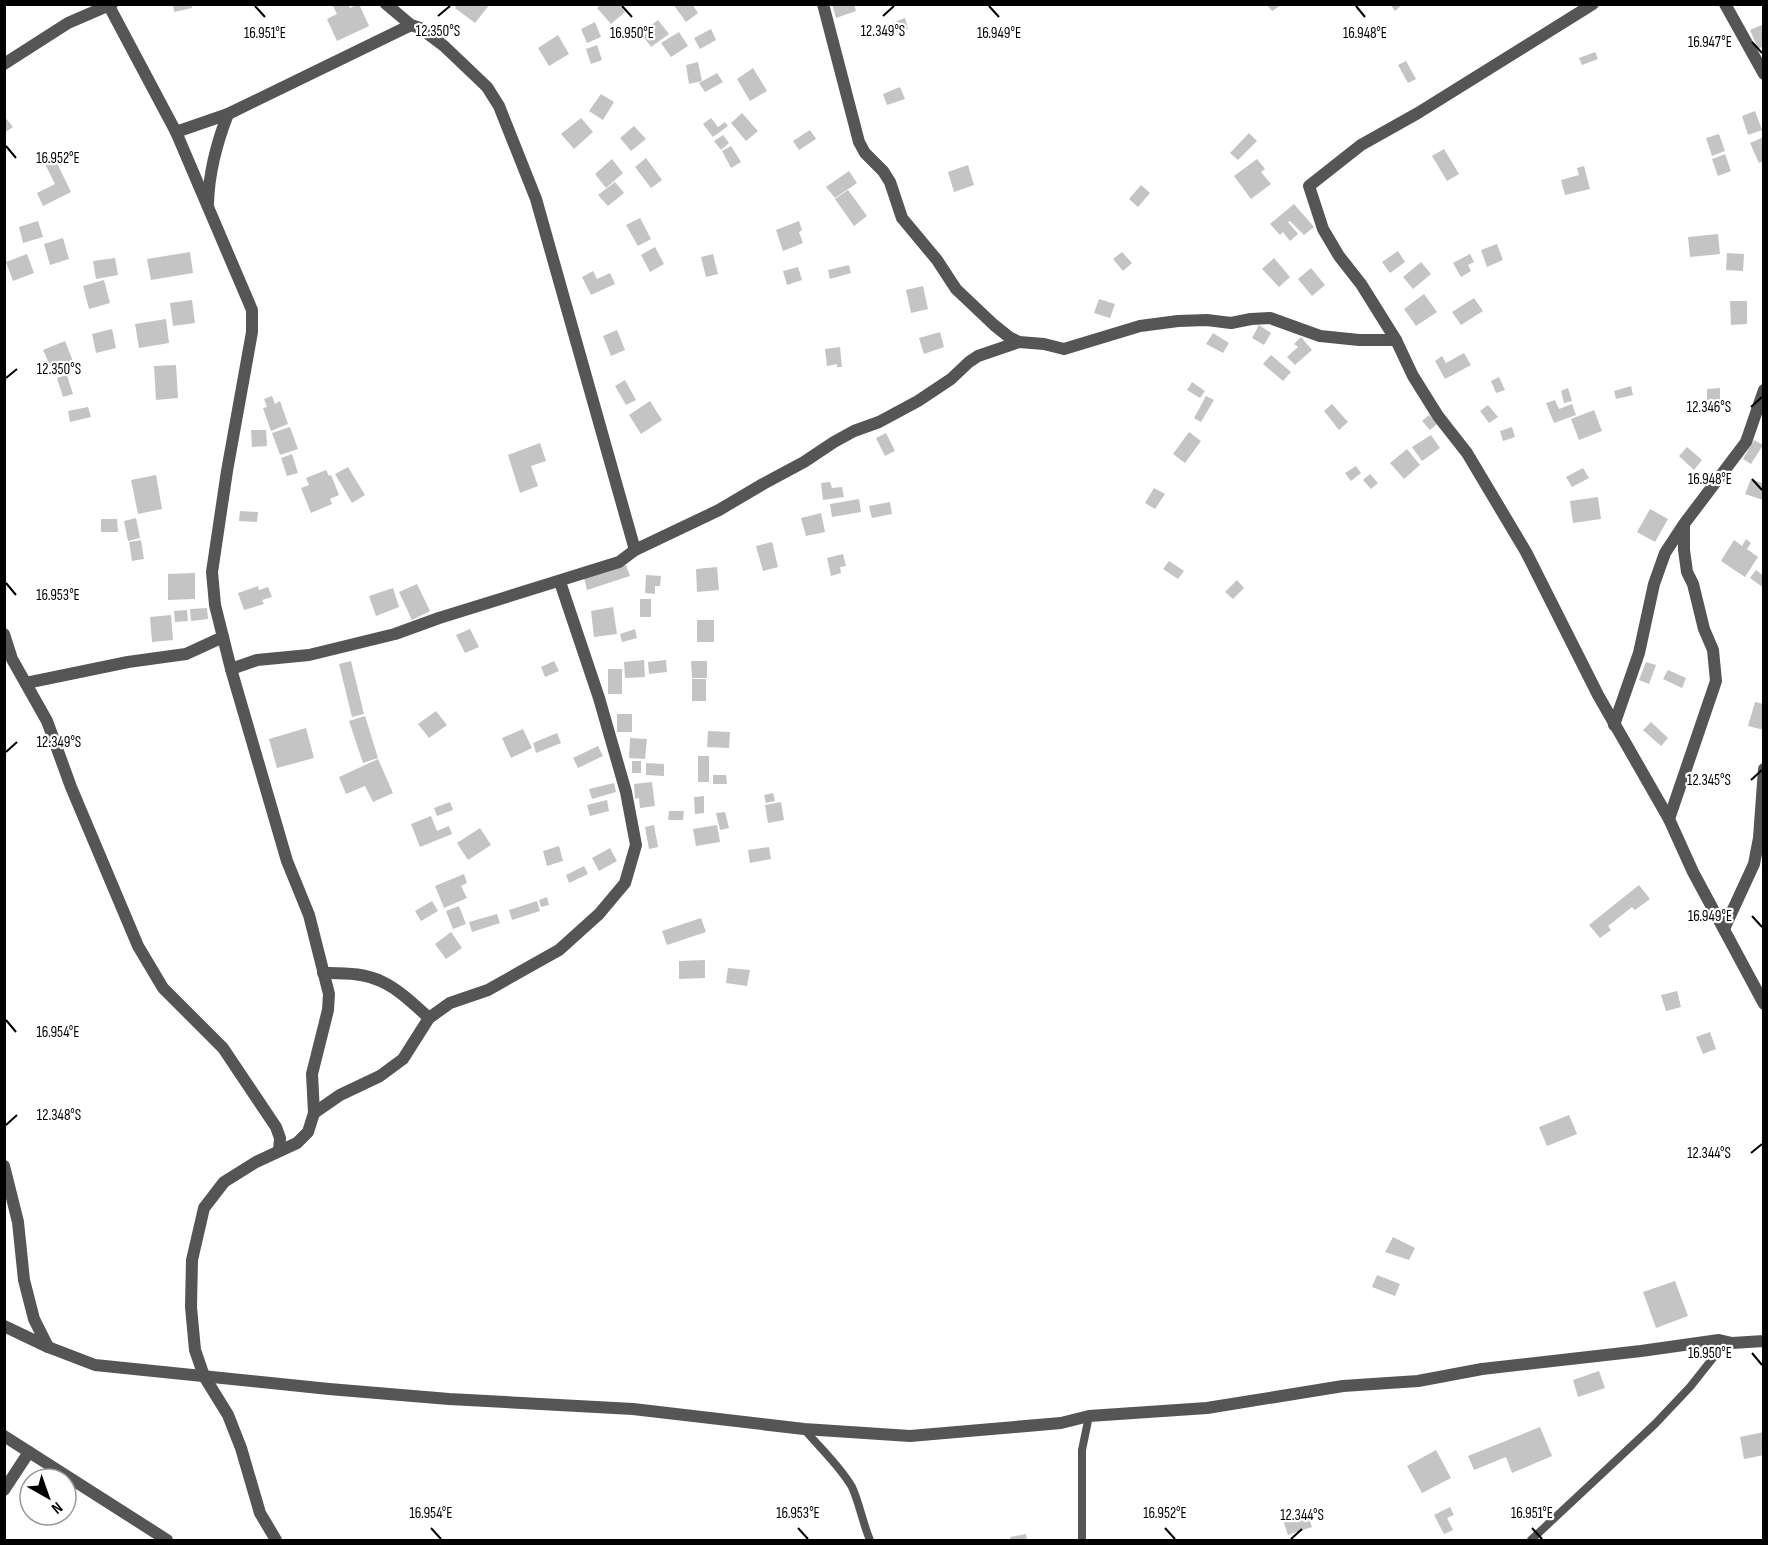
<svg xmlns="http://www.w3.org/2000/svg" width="1768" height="1545" font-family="'Sofia Sans Condensed',sans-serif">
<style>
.building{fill:#c4c4c4}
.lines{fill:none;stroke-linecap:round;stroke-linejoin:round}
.lane{stroke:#555;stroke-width:8}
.street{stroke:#555;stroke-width:12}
.ticks{fill:none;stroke:#000;stroke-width:2}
.ticks-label{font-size:15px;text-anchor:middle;fill:#000;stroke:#fff;stroke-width:4.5;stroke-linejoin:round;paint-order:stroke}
</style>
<rect width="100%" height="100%" fill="#fff"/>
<g class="building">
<polygon points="173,4 191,4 192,8 174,12"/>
<polygon points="332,4 348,4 350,8 359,4 369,26 337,41 327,19 337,14"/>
<polygon points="457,4 490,4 475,23 455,8"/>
<polygon points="601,4 619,4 625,12 611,24 597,8"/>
<polygon points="673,4 692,4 698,13 686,22"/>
<polygon points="832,4 854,4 856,11 836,18"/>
<polygon points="1390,4 1403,4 1395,11"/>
<polygon points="1267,5 1281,5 1272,11"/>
<polygon points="905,18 908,29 894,33 892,23"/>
<polygon points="658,20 669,34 651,47 641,33"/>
<polygon points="595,22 601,37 587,43 581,29"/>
<polygon points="1764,24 1764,46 1758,49 1750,30"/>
<polygon points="711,29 716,40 700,49 694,38"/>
<polygon points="679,32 688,46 671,57 661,43"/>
<polygon points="558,35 569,54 549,66 538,48"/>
<polygon points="597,45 602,60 591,64 586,49"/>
<polygon points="1595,52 1598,59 1582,65 1579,58"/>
<polygon points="1406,61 1416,79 1408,83 1398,65"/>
<polygon points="698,62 702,81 689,84 686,65"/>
<polygon points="753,68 767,91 750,101 737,79"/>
<polygon points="717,73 723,82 705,92 699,83"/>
<polygon points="900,87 905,99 887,105 883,94"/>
<polygon points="601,94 614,102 603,120 589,111"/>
<polygon points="1755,111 1762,130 1748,135 1742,116"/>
<polygon points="742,113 758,131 746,141 731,123"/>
<polygon points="4,116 13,127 4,133"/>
<polygon points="581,118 593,132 574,149 561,134"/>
<polygon points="711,118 718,127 725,122 728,126 713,137 703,124"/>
<polygon points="634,126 646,139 631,151 620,138"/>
<polygon points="810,130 816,139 799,150 793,141"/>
<polygon points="1249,133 1257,141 1238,160 1230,153"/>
<polygon points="1719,134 1725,151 1712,156 1706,138"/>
<polygon points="723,135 729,143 721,150 714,141"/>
<polygon points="1764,137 1764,161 1759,163 1750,143"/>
<polygon points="731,146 741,162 731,168 722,151"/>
<polygon points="1444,149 1459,174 1447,181 1432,156"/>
<polygon points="1725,154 1731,171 1718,176 1712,159"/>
<polygon points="646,158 662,180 651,188 635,167"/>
<polygon points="55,159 71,192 43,206 37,193 55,184 45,164"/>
<polygon points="612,159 623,173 606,188 595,174"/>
<polygon points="1257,159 1265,169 1261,172 1271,184 1251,199 1234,176"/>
<polygon points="968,165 974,185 954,192 948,172"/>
<polygon points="1584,166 1590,189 1565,195 1561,180 1579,175 1577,168"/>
<polygon points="849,171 857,183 835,198 826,187"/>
<polygon points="615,182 624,193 608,206 598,195"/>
<polygon points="1141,185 1150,193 1138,207 1129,199"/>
<polygon points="848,190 867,216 854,226 835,199"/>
<polygon points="1294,204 1314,227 1304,235 1290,221 1288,222 1298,234 1290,241 1283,232 1280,235 1270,224"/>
<polygon points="640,218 651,239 638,246 626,225"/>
<polygon points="38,221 43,237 23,243 19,227"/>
<polygon points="799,221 802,230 799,232 803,243 783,251 776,230"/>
<polygon points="1718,234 1720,254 1690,257 1688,237"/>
<polygon points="63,238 69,259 50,265 44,244"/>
<polygon points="1497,244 1503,260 1487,267 1481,250"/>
<polygon points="655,247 664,264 650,272 641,255"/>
<polygon points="1398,251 1405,262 1390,273 1382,262"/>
<polygon points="190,252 193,273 151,280 147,259"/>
<polygon points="1122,252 1132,263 1123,271 1113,259"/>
<polygon points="1727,253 1744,254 1743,271 1726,270"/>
<polygon points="27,254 34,273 13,281 6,262"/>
<polygon points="713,254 718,274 706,277 701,257"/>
<polygon points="1470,254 1474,262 1468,265 1471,271 1461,277 1453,263"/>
<polygon points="115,258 118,275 96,279 93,261"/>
<polygon points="1274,258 1290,277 1279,287 1262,269"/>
<polygon points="1421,262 1431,274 1413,289 1403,277"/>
<polygon points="849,265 851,273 830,279 828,270"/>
<polygon points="798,267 802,280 787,285 783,271"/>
<polygon points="1311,268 1325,285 1312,296 1298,279"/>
<polygon points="593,271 597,279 610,273 615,284 591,295 582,277"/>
<polygon points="104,280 110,303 89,309 83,286"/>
<polygon points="923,286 928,309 911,313 906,290"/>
<polygon points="1424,294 1437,312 1416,326 1404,309"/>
<polygon points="1474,298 1483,311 1461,325 1452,312"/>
<polygon points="1099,299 1115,304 1110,318 1094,313"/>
<polygon points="192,300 195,323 173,326 170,303"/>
<polygon points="1730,301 1747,301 1747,324 1731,325"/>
<polygon points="166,319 169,343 139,348 135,324"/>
<polygon points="1259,325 1271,333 1264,345 1252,338"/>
<polygon points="112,329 116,348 96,353 92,334"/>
<polygon points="617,330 625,350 611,356 603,336"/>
<polygon points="940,332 944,347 924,354 919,338"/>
<polygon points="1213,333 1229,343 1223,353 1206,344"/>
<polygon points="1301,337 1312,350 1295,365 1287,357 1298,347 1294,344"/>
<polygon points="65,341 73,361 52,370 43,350"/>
<polygon points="840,347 842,367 837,367 837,364 827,366 825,349"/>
<polygon points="1464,353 1471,365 1445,379 1435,361 1442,356 1446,363"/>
<polygon points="1271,355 1291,372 1283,381 1263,364"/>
<polygon points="176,365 178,398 156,400 154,366"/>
<polygon points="67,375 73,394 63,397 57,378"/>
<polygon points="1499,377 1505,390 1496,393 1491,381"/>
<polygon points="625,380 636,400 626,405 615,386"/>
<polygon points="1192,382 1205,391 1200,398 1187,390"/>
<polygon points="1631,386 1633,395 1616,399 1614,391"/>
<polygon points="1568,388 1572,401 1564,403 1561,391"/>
<polygon points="1720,388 1720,400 1707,400 1707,389"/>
<polygon points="272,396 275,404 280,401 288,424 271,431 263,408 267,407 264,399"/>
<polygon points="1206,396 1214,400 1201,422 1194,418"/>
<polygon points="1555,400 1559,409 1572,404 1576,415 1554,423 1546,403"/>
<polygon points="650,401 662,420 641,434 629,415"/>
<polygon points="1332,404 1348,422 1339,430 1324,411"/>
<polygon points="1488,405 1498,417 1489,423 1480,411"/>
<polygon points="88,407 91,417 70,422 68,411"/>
<polygon points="1594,410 1602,431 1579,440 1571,419"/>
<polygon points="1429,415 1437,424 1430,430 1422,421"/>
<polygon points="290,427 298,449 280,455 272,433"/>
<polygon points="1512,427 1515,437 1503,441 1500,431"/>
<polygon points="251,430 266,430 267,446 252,447"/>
<polygon points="1189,432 1201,441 1185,463 1173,454"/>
<polygon points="886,433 895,451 885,456 876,438"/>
<polygon points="1431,435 1440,448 1422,461 1412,447"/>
<polygon points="1754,440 1763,445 1751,464 1743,459"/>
<polygon points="540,443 546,461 531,466 538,486 520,493 508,455"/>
<polygon points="1687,447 1702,460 1694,470 1679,456"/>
<polygon points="1407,449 1420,465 1404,479 1390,463"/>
<polygon points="292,454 298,473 287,476 281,458"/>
<polygon points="1356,466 1361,473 1351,481 1345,473"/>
<polygon points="348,467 365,495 352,503 335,474"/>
<polygon points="1583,468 1589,478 1572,487 1566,477"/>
<polygon points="326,470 329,476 331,475 339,495 330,499 332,504 311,513 301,488 309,485 306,478"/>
<polygon points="1370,474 1378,483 1371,489 1363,480"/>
<polygon points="156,475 162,509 138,514 131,480"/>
<polygon points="1751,479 1764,484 1763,500 1745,494"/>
<polygon points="830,482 832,488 842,487 844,497 823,500 821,483"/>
<polygon points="1154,488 1165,494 1155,509 1145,503"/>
<polygon points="1598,497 1601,519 1573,523 1570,501"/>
<polygon points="859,499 861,512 832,517 830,504"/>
<polygon points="890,502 892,514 872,518 869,506"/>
<polygon points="1650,509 1668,519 1655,542 1637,532"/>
<polygon points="240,511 258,512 257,522 239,521"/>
<polygon points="821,513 825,532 806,536 801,518"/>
<polygon points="136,518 140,538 128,541 124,521"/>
<polygon points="101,519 117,519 118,532 101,532"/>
<polygon points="1746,539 1751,543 1747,549 1758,557 1745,577 1721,561 1734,540 1742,546"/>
<polygon points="141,540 144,559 132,561 129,542"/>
<polygon points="772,542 778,567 763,571 756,546"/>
<polygon points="843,554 846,566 840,567 841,573 831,576 827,558"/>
<polygon points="1169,561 1184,571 1178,579 1163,569"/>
<polygon points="626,565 630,576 587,590 584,578"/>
<polygon points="717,567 719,590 697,592 696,569"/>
<polygon points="1756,570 1764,576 1764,588 1750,578"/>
<polygon points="195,573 195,599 168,600 168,574"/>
<polygon points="646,575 661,576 660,586 655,586 655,594 645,593"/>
<polygon points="1237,580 1244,588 1233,599 1225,592"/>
<polygon points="417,584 430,611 412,620 399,592"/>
<polygon points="258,586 259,590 268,587 272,597 262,600 264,604 244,610 238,593"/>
<polygon points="393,588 399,607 376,616 369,596"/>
<rect x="640" y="599" width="11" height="18"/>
<polygon points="613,607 617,634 594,637 591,611"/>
<polygon points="207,608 208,619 191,621 190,609"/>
<polygon points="187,610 188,621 175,622 174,611"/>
<polygon points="171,615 173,640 152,642 150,617"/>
<rect x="697" y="620" width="17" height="22"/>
<polygon points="470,629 479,647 465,653 456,635"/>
<polygon points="635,629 637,638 622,642 620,634"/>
<polygon points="644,660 645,677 625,678 624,662"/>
<polygon points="666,660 667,672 649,674 648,662"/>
<polygon points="351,661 364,714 352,717 339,664"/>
<polygon points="554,661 559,671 545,677 541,667"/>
<polygon points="691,661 707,661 707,678 692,678"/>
<polygon points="1646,662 1656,665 1649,684 1639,680"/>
<rect x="608" y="669" width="14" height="25"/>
<polygon points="1668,670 1686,678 1682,688 1663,679"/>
<rect x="692" y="679" width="14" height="22"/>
<polygon points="1755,702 1764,704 1764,730 1748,726"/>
<polygon points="436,711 447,725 429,738 418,724"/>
<rect x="617" y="714" width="15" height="18"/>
<polygon points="365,716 378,758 363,763 349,721"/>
<polygon points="1651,722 1668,738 1661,746 1643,730"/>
<polygon points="306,728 314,758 277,768 269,739"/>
<polygon points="523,729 532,748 511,758 502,738"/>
<polygon points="708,731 730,732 729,748 707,747"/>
<polygon points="557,733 561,743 536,753 533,743"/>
<polygon points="630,738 647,739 645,759 629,758"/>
<polygon points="598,746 603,756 578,768 573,758"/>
<rect x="698" y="756" width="11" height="26"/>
<polygon points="378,759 393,793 373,802 365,786 346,794 339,777"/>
<rect x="632" y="761" width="9" height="12"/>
<polygon points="646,763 664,764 664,776 646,775"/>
<polygon points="713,775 726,775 727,784 713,784"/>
<polygon points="652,782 655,806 640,808 639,798 635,799 634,784"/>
<polygon points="614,783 616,792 592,799 589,789"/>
<polygon points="773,793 775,801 766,803 764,795"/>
<polygon points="704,796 704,813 695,814 694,797"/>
<polygon points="607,800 609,811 590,816 587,805"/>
<polygon points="450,802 453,810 437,816 434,808"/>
<polygon points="781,802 784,820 768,823 765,805"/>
<polygon points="669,811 684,811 683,820 668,820"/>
<polygon points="725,812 729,828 720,830 716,813"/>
<polygon points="431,816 437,831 449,826 452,834 420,847 411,824"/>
<polygon points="654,825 658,847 649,849 645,827"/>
<polygon points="717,825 720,842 696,846 693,829"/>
<polygon points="480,828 491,845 468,860 457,843"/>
<polygon points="559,846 563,861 547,866 543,851"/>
<polygon points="769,847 771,859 750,863 748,850"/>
<polygon points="610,848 617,861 599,871 592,858"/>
<polygon points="584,866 588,874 569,883 566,875"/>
<polygon points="464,874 467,883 461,886 467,898 444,908 435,886"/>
<polygon points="1639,885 1650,899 1635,910 1632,907 1608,926 1611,930 1600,938 1589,925"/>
<polygon points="547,897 549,905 541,907 539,900"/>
<polygon points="432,901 438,911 421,921 415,911"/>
<polygon points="537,901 540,911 512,920 509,910"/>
<polygon points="459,906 466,924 453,929 446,911"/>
<polygon points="497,914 500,923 472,932 469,922"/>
<polygon points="701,918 706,932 667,945 662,931"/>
<polygon points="451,932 462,948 446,959 435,944"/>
<polygon points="705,960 705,978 679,979 679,961"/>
<polygon points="728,968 750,970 747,986 726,983"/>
<polygon points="1677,991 1681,1007 1666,1011 1661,995"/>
<polygon points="1710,1032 1716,1049 1703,1054 1696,1037"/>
<polygon points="1569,1115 1577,1134 1547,1146 1539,1127"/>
<polygon points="1393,1237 1415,1248 1409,1260 1385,1252"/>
<polygon points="1377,1275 1400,1284 1395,1296 1372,1287"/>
<polygon points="1675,1281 1688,1316 1656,1328 1643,1292"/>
<polygon points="1599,1371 1605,1388 1578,1397 1573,1380"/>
<polygon points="1540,1427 1552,1456 1512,1473 1506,1457 1474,1470 1468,1456"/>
<polygon points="1764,1432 1764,1455 1744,1459 1740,1437"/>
<polygon points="1436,1450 1451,1478 1422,1493 1407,1466"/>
<polygon points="1450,1507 1454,1515 1447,1518 1453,1530 1444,1534 1434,1515"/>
<polygon points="1307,1512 1312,1527 1288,1535 1283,1520"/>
<polygon points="1026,1534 1027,1540 1011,1540 1010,1537"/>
</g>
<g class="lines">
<g class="lane">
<path d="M804 1429C820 1448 840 1466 852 1487 859 1502 863 1524 870 1540"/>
<polyline points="1082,1540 1082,1450 1089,1416"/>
<polyline points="1531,1540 1655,1424 1690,1387 1713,1358 1719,1340"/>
</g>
<g class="street">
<polyline points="386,4 411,25 420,28 444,46 487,87 499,106 536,199 635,550"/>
<polyline points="823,4 859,142 865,153 883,171 890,182 902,218 937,260 956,289 994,325 1009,337 1019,342 1044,344 1064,349 1140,326 1178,321 1207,320 1231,323 1251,319 1270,318 1320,336 1359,340 1396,340"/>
<polyline points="1593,4 1418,113 1361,145 1309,186 1323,229 1339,256 1361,284 1396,340 1413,376 1438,416 1467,453 1526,552 1598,695 1669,819 1693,872 1764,1004"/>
<polyline points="1725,4 1764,74"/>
<polyline points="109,6 176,132 252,310 252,332 227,471 212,572 215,605 231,669 287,861 309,915 329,994 328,1010 312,1074 314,1113 308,1132 297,1143 256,1162 224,1182 204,1208 192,1260 191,1307 195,1350 204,1376 228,1415 241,1448 260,1513 276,1540"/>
<polyline points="4,64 68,23 112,4"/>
<polyline points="176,132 228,114 411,25"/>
<path d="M208 203C209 172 217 142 228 114"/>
<polyline points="4,634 12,659 47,721 71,787 138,946 163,988 223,1048 276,1127 280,1138 279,1151"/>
<polyline points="231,669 257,660 309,655 395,634 439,618 619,562 635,550 719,510 763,484 804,462 834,442 854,431 879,422 918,401 951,379 969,362 978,356 1019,342"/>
<polyline points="26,683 128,662 186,654 223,637"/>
<polyline points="1614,725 1639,653 1654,584 1665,553 1684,524 1746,442 1764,390"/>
<polyline points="1669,819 1716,681 1713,650 1704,629 1693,584 1687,572 1684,550 1684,525"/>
<polyline points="1724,929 1754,864 1759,838 1764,769"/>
<path d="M323 973C378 972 390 982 429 1018"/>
<polyline points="314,1113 340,1095 380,1076 403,1059 429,1018 450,1003 488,990 559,950 599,914 625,883 636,845 626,792 599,698 560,582"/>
<polyline points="4,1166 18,1222 24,1280 34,1319 48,1347"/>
<polyline points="4,1326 48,1347 95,1365 329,1389 449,1399 633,1409 804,1429 910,1436 1061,1423 1089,1416 1207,1408 1343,1386 1418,1381 1482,1369 1641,1351 1719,1340 1732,1343 1764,1341"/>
<polyline points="4,1436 167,1540"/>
<polyline points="4,1490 29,1452"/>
</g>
</g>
<path class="ticks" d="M255 6 265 17M622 6 632 17M989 6 999 17M1356 6 1365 17M438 16 450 6M883 16 894 6M1752 42 1762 53M6 146 16 158M6 378 17 369M1751 407 1762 397M1752 479 1762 490M6 583 16 595M6 752 17 742M1751 780 1762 770M1752 916 1762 927M6 1020 16 1032M6 1125 17 1115M1751 1153 1762 1144M1752 1353 1762 1365M431 1528 441 1539M798 1528 808 1539M1165 1528 1175 1539M1532 1528 1542 1539M1291 1539 1302 1529"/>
<g class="ticks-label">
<text x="438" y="36">12.350°S</text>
<text x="883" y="36">12.349°S</text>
<text x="1365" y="38">16.948°E</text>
<text x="265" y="38">16.951°E</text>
<text x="632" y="38">16.950°E</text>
<text x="999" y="38">16.949°E</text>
<text x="1710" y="47">16.947°E</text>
<text x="58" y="163">16.952°E</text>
<text x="59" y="374">12.350°S</text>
<text x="1709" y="412">12.346°S</text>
<text x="1710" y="484">16.948°E</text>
<text x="58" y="600">16.953°E</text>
<text x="59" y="747">12.349°S</text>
<text x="1709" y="785">12.345°S</text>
<text x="1710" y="921">16.949°E</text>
<text x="58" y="1037">16.954°E</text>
<text x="59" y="1120">12.348°S</text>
<text x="1709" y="1158">12.344°S</text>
<text x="1710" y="1358">16.950°E</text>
<text x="431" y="1518">16.954°E</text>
<text x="798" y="1518">16.953°E</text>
<text x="1165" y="1518">16.952°E</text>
<text x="1532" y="1518">16.951°E</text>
<text x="1302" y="1520">12.344°S</text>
</g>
<rect width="1768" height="1545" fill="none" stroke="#000000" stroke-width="12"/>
<g transform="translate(48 1497) rotate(140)"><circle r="28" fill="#ffffff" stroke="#999999" stroke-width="1.5"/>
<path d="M0-4.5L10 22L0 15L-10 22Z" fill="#000000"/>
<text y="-9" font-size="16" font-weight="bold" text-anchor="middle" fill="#000000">N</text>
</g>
</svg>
